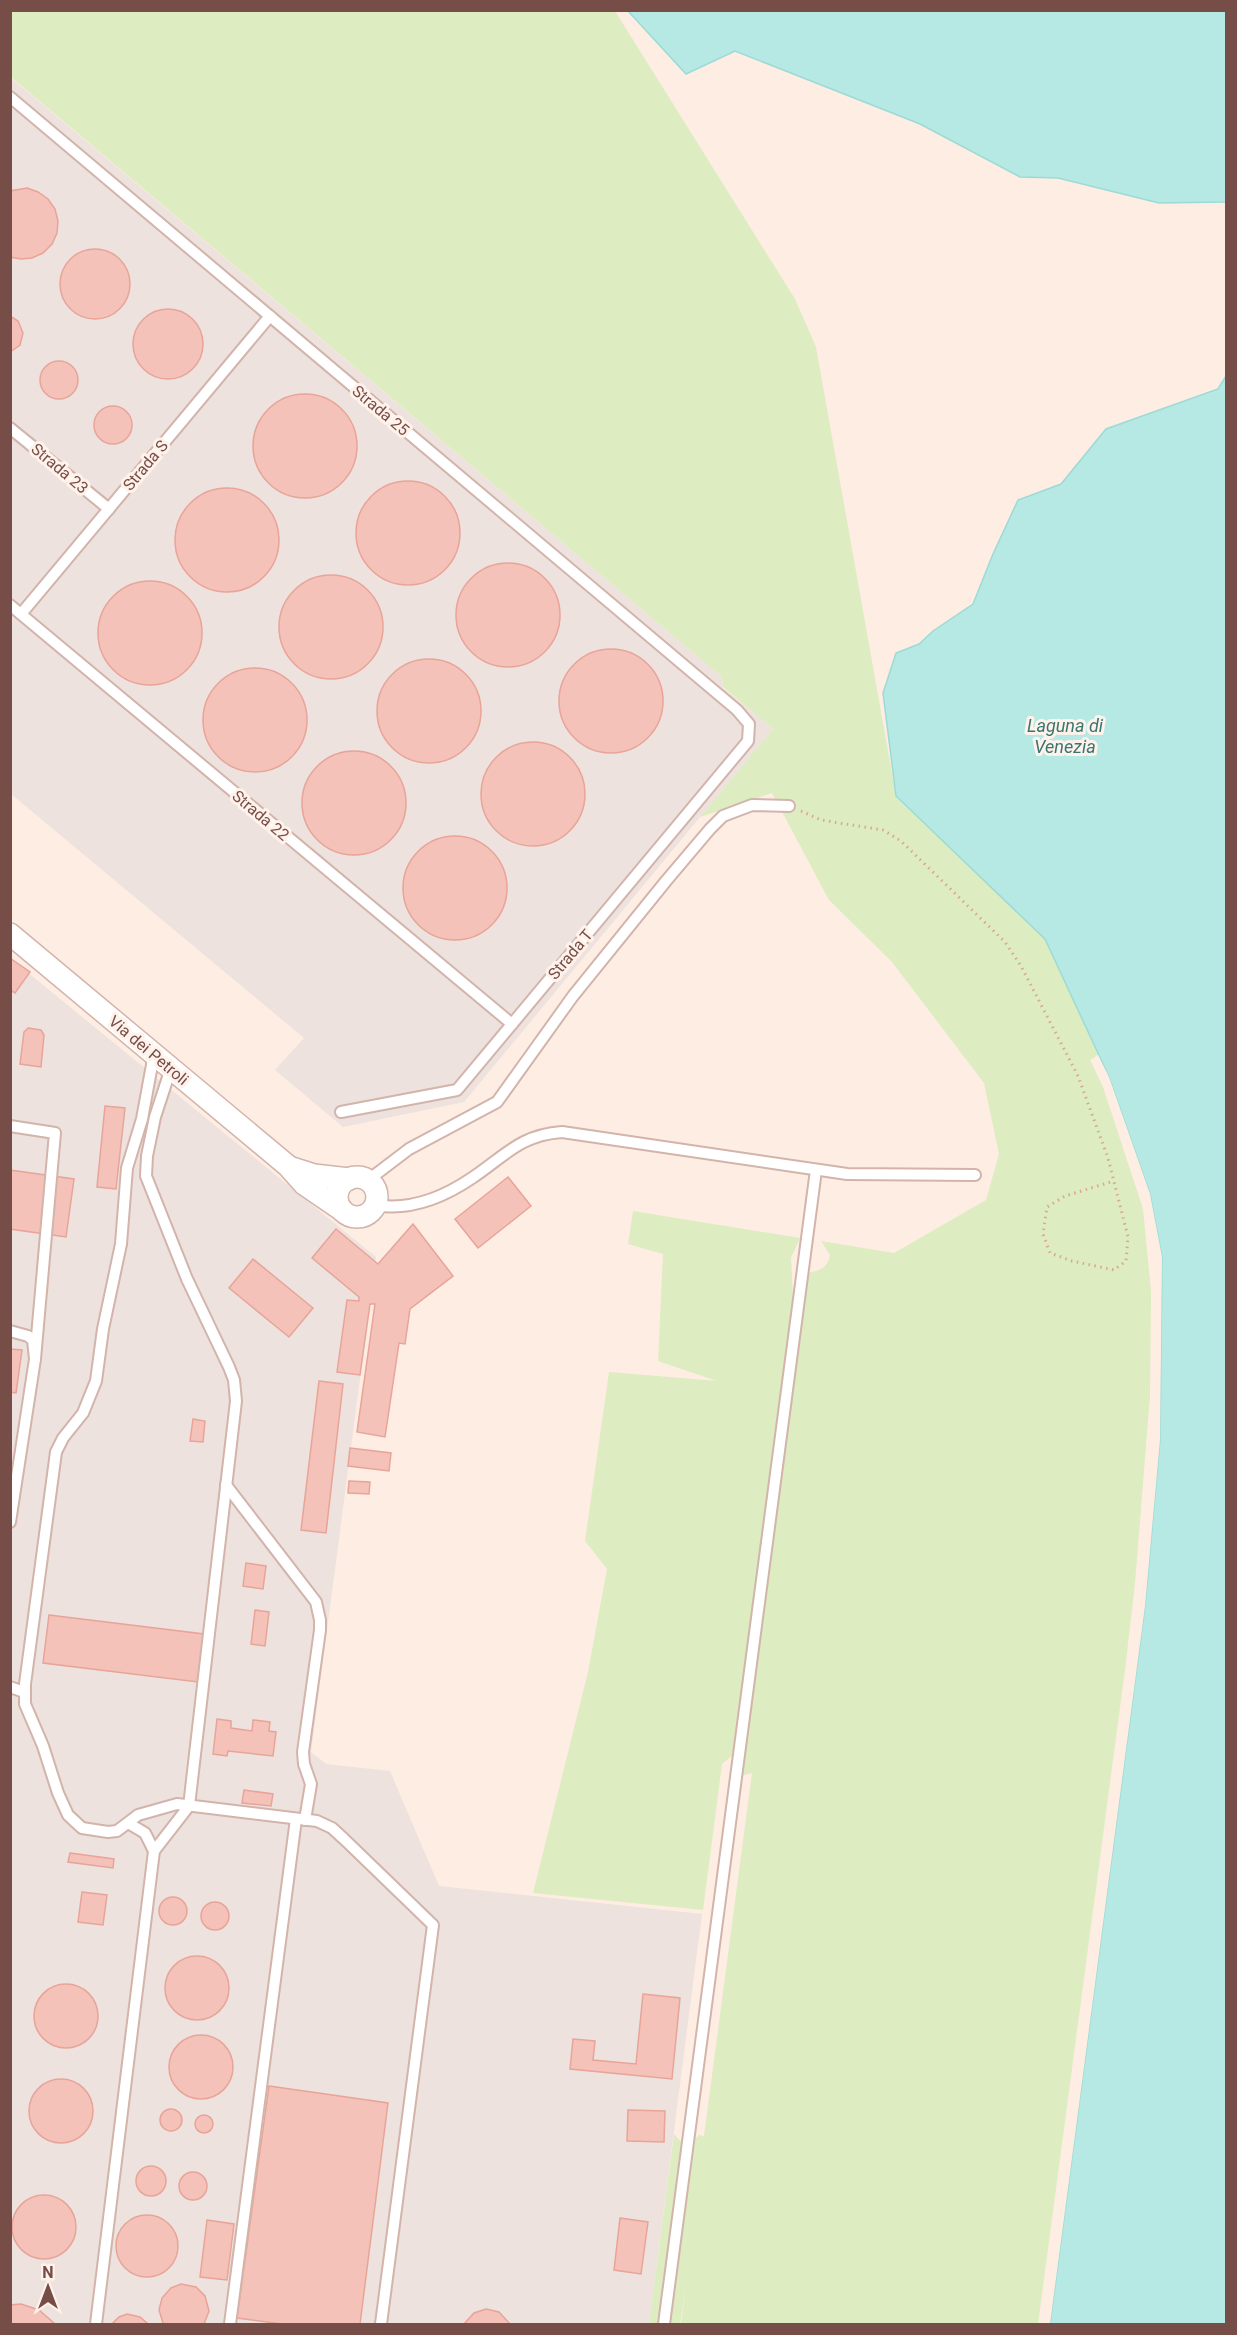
<svg xmlns="http://www.w3.org/2000/svg" width="1237" height="2335" font-family="Roboto,sans-serif">
<style>
.industrial{fill:#ede2de}
.green{fill:#ddecc1}
.water{fill:#b6e8e4;stroke:#9cdbd5;stroke-width:1.5}
.pier{fill:#feede3}
.building{fill:#f5c2b9;stroke:#e8a498;stroke-width:1.5}
.lines{fill:none;stroke-linecap:round;stroke-linejoin:round}
.service-casing{stroke:#d2b4ab;stroke-width:14}
.minor-casing{stroke:#d2b4ab;stroke-width:24}
.path{stroke:#daa59c;stroke-width:3;stroke-dasharray:1.5 4.5;stroke-linecap:butt}
.service{stroke:#fff;stroke-width:10}
.minor{stroke:#fff;stroke-width:21}
.labels{text-anchor:middle;stroke-width:6;stroke-linejoin:round;paint-order:stroke}
.street-label{font-size:16px;fill:#774d47;stroke:#fff2eb}
.water-label{font-size:18px;font-style:italic;fill:#387672;stroke:#fff2eb}
</style>
<rect width="100%" height="100%" fill="#feede3"/>
<g class="industrial">
<polygon points="10,77 722,677 723,688 773,729 464,1102 343,1127 275,1070 304,1038 11,794"/>
<polygon points="10,958 376,1257 311,1752 326,1764 390,1771 439,1886 702,1914 649,2324 11,2324"/>
</g>
<g class="green">
<path d="M11 11H615L795 299 816 347 896 796 1045 939 1098 1055 1090 1060 1103 1087 1143 1209 1151 1291 1150 1396 1135 1583 1125 1670 1038 2324H681L686 2285 680 2324H670L694 2140 699 2135 704 2136 752 1773 741 1776 808 1272C820 1272 828 1267 830 1255L821 1241 894 1253 986 1200 999 1154 984 1083 892 962 829 900 772 793 700 817 773 729 723 687 722 677 11 77Z"/>
<polygon points="633,1211 800,1238 791,1258 793,1298 733,1755 722,1764 703,1910 533,1893 588,1672 607,1569 585,1541 609,1372 717,1381 658,1361 663,1254 628,1244"/>
<polygon points="674,2134 682,2143 659,2324 649,2324"/>
</g>
<g class="water">
<polygon points="628,11 1226,11 1226,202 1159,203 1058,178 1020,177 920,124 735,51 686,74"/>
<polygon points="1226,376 1226,2324 1050,2324 1145,1606 1160,1440 1162,1257 1150,1194 1109,1077 1045,939 896,796 883,693 896,653 919,644 933,631 973,604 993,554 1018,500 1061,484 1106,429 1218,389"/>
</g>
<polygon class="pier" points="1098,1055 1109,1077 1150,1194 1162,1257 1160,1440 1145,1606 1050,2324 1047,2324 1142,1606 1157,1440 1159,1258 1147,1195 1106,1078 1096,1056"/>
<g class="building">
<polygon points="27,188 38,192 48,199 55,209 58,221 57,233 52,244 43,253 32,258 21,259 10,257 10,191"/>
<circle cx="95" cy="284" r="35"/>
<circle cx="168" cy="344" r="35"/>
<polygon points="10,316 18,321 23,333 20,345 10,352"/>
<circle cx="59" cy="380" r="19"/>
<circle cx="305" cy="446" r="52"/>
<circle cx="113" cy="425" r="19"/>
<circle cx="408" cy="533" r="52"/>
<circle cx="227" cy="540" r="52"/>
<circle cx="508" cy="615" r="52"/>
<circle cx="331" cy="627" r="52"/>
<circle cx="150" cy="633" r="52"/>
<circle cx="611" cy="701" r="52"/>
<circle cx="429" cy="711" r="52"/>
<circle cx="255" cy="720" r="52"/>
<circle cx="533" cy="794" r="52"/>
<circle cx="354" cy="803" r="52"/>
<circle cx="455" cy="888" r="52"/>
<polygon points="10,958 30,972 15,993 10,990"/>
<polygon points="28,1028 41,1030 44,1035 41,1067 20,1064 24,1032"/>
<polygon points="105,1106 125,1108 116,1189 97,1187"/>
<polygon points="10,1170 74,1179 66,1237 10,1229"/>
<polygon points="508,1177 531,1206 478,1248 455,1219"/>
<polygon points="413,1224 453,1276 410,1309 405,1344 399,1343 385,1437 357,1432 375,1304 370,1304 360,1375 337,1372 347,1300 359,1301 359,1297 312,1258 336,1229 378,1264"/>
<polygon points="253,1259 313,1308 289,1337 229,1288"/>
<polygon points="10,1349 22,1350 16,1393 10,1392"/>
<polygon points="319,1381 343,1384 326,1533 301,1530"/>
<polygon points="193,1419 205,1421 203,1442 190,1441"/>
<polygon points="350,1448 391,1453 389,1471 348,1466"/>
<polygon points="349,1481 370,1482 369,1494 348,1493"/>
<polygon points="246,1563 266,1566 263,1589 243,1586"/>
<polygon points="255,1610 269,1612 265,1646 251,1644"/>
<polygon points="49,1615 212,1635 206,1683 43,1663"/>
<polygon points="217,1719 231,1721 231,1728 252,1731 253,1720 270,1722 269,1731 276,1732 273,1756 228,1751 227,1756 213,1754"/>
<polygon points="244,1790 273,1794 271,1806 242,1803"/>
<polygon points="70,1853 114,1859 113,1868 68,1862"/>
<polygon points="82,1892 107,1895 103,1925 78,1922"/>
<circle cx="173" cy="1911" r="14"/>
<circle cx="215" cy="1916" r="14"/>
<circle cx="197" cy="1988" r="32"/>
<circle cx="66" cy="2016" r="32"/>
<polygon points="643,1994 680,1998 672,2079 570,2069 573,2039 595,2041 593,2060 636,2064"/>
<circle cx="201" cy="2067" r="32"/>
<circle cx="61" cy="2111" r="32"/>
<polygon points="269,2086 388,2103 360,2324 282,2324 237,2318"/>
<circle cx="171" cy="2120" r="11"/>
<polygon points="628,2110 665,2111 664,2142 627,2141"/>
<circle cx="204" cy="2124" r="9"/>
<circle cx="151" cy="2181" r="15"/>
<circle cx="193" cy="2186" r="14"/>
<circle cx="44" cy="2227" r="32"/>
<circle cx="147" cy="2246" r="31"/>
<polygon points="620,2218 648,2222 641,2274 614,2270"/>
<polygon points="207,2220 234,2224 227,2280 200,2277"/>
<polygon points="181,2284 196,2287 205,2296 209,2311 204,2324 164,2324 163,2323 159,2310 162,2298 171,2288"/>
<polygon points="21,2304 39,2310 55,2324 10,2324 10,2305"/>
<polygon points="486,2309 499,2312 510,2324 464,2324 474,2313"/>
<polygon points="127,2314 140,2317 148,2324 112,2324 119,2317"/>
</g>
<g class="lines">
<defs>
<g id="service">
<polyline points="10,97 737,710 749,724 748,741 457,1090 341,1112"/>
<polyline points="10,428 109,509"/>
<polyline points="10,605 512,1024"/>
<polyline points="21,614 270,316"/>
<polyline points="154,1054 142,1119 127,1168 121,1244 103,1329 96,1381 83,1413 63,1438 56,1452 25,1684 25,1704 43,1746 58,1793 68,1815 82,1828 108,1832 117,1831 138,1815 177,1804 317,1821 332,1828 344,1839 433,1925 381,2324"/>
<polyline points="10,1126 55,1133 35,1359"/>
<polyline points="367,1181 409,1149 497,1102 573,996 666,881 710,829 723,816 752,805 789,806"/>
<path d="M375 1205C410 1211 444 1197 472 1178 505 1156 520 1135 562 1132L847 1174 975 1175"/>
<polyline points="10,1331 28,1336 33,1340 35,1359 10,1522"/>
<polyline points="226,1485 316,1602 320,1620 320,1630 303,1752 304,1764 311,1784 305,1820"/>
<polyline points="10,1687 24,1692"/>
<polyline points="154,1851 189,1806 236,1401 234,1380 229,1367 187,1279 146,1176 147,1156 155,1117 171,1068"/>
<polyline points="96,2324 154,1851 145,1833 128,1823"/>
<polyline points="230,2324 296,1819"/>
<polyline points="664,2324 816,1170"/>
</g>
<g id="minor">
<polyline points="10,934 288,1166 304,1184 342,1210"/>
<polyline points="292,1168 314,1175 349,1179"/>
<circle cx="357" cy="1197" r="20"/>
</g>
</defs>
<use href="#service" class="service-casing"/>
<use href="#minor" class="minor-casing"/>
<polyline class="path" points="801,811 821,820 883,830 901,841 1005,942 1021,966 1078,1076 1108,1158 1128,1237 1126,1261 1114,1270 1072,1261 1050,1253 1043,1234 1047,1207 1065,1196 1114,1181"/>
<use href="#service" class="service"/>
<use href="#minor" class="minor"/>
</g>
<g class="labels">
<g class="street-label">
<text transform="translate(381 410) rotate(40)" y="6">Strada 25</text>
<text transform="translate(145 465) rotate(-50)" y="6">Strada S</text>
<text transform="translate(60 468) rotate(40)" y="6">Strada 23</text>
<text transform="translate(261 815) rotate(40)" y="6">Strada 22</text>
<text transform="translate(570 954) rotate(-50)" y="6">Strada T</text>
<text transform="translate(149 1050) rotate(40)" y="6">Via dei Petroli</text>
</g>
<g class="water-label">
<text x="1065" y="732">Laguna di<tspan x="1065" dy="21">Venezia</tspan></text>
</g>
</g>
<rect width="1237" height="2335" fill="none" stroke="#774d47" stroke-width="24"/>
<g transform="translate(48 2287)" stroke="#fff2eb" stroke-width="4.5" paint-order="stroke">
<path d="M0-4.5L10 22L0 15L-10 22Z" fill="#774d47"/>
<text y="-9" font-size="16" font-weight="bold" text-anchor="middle" fill="#774d47">N</text>
</g>
</svg>
